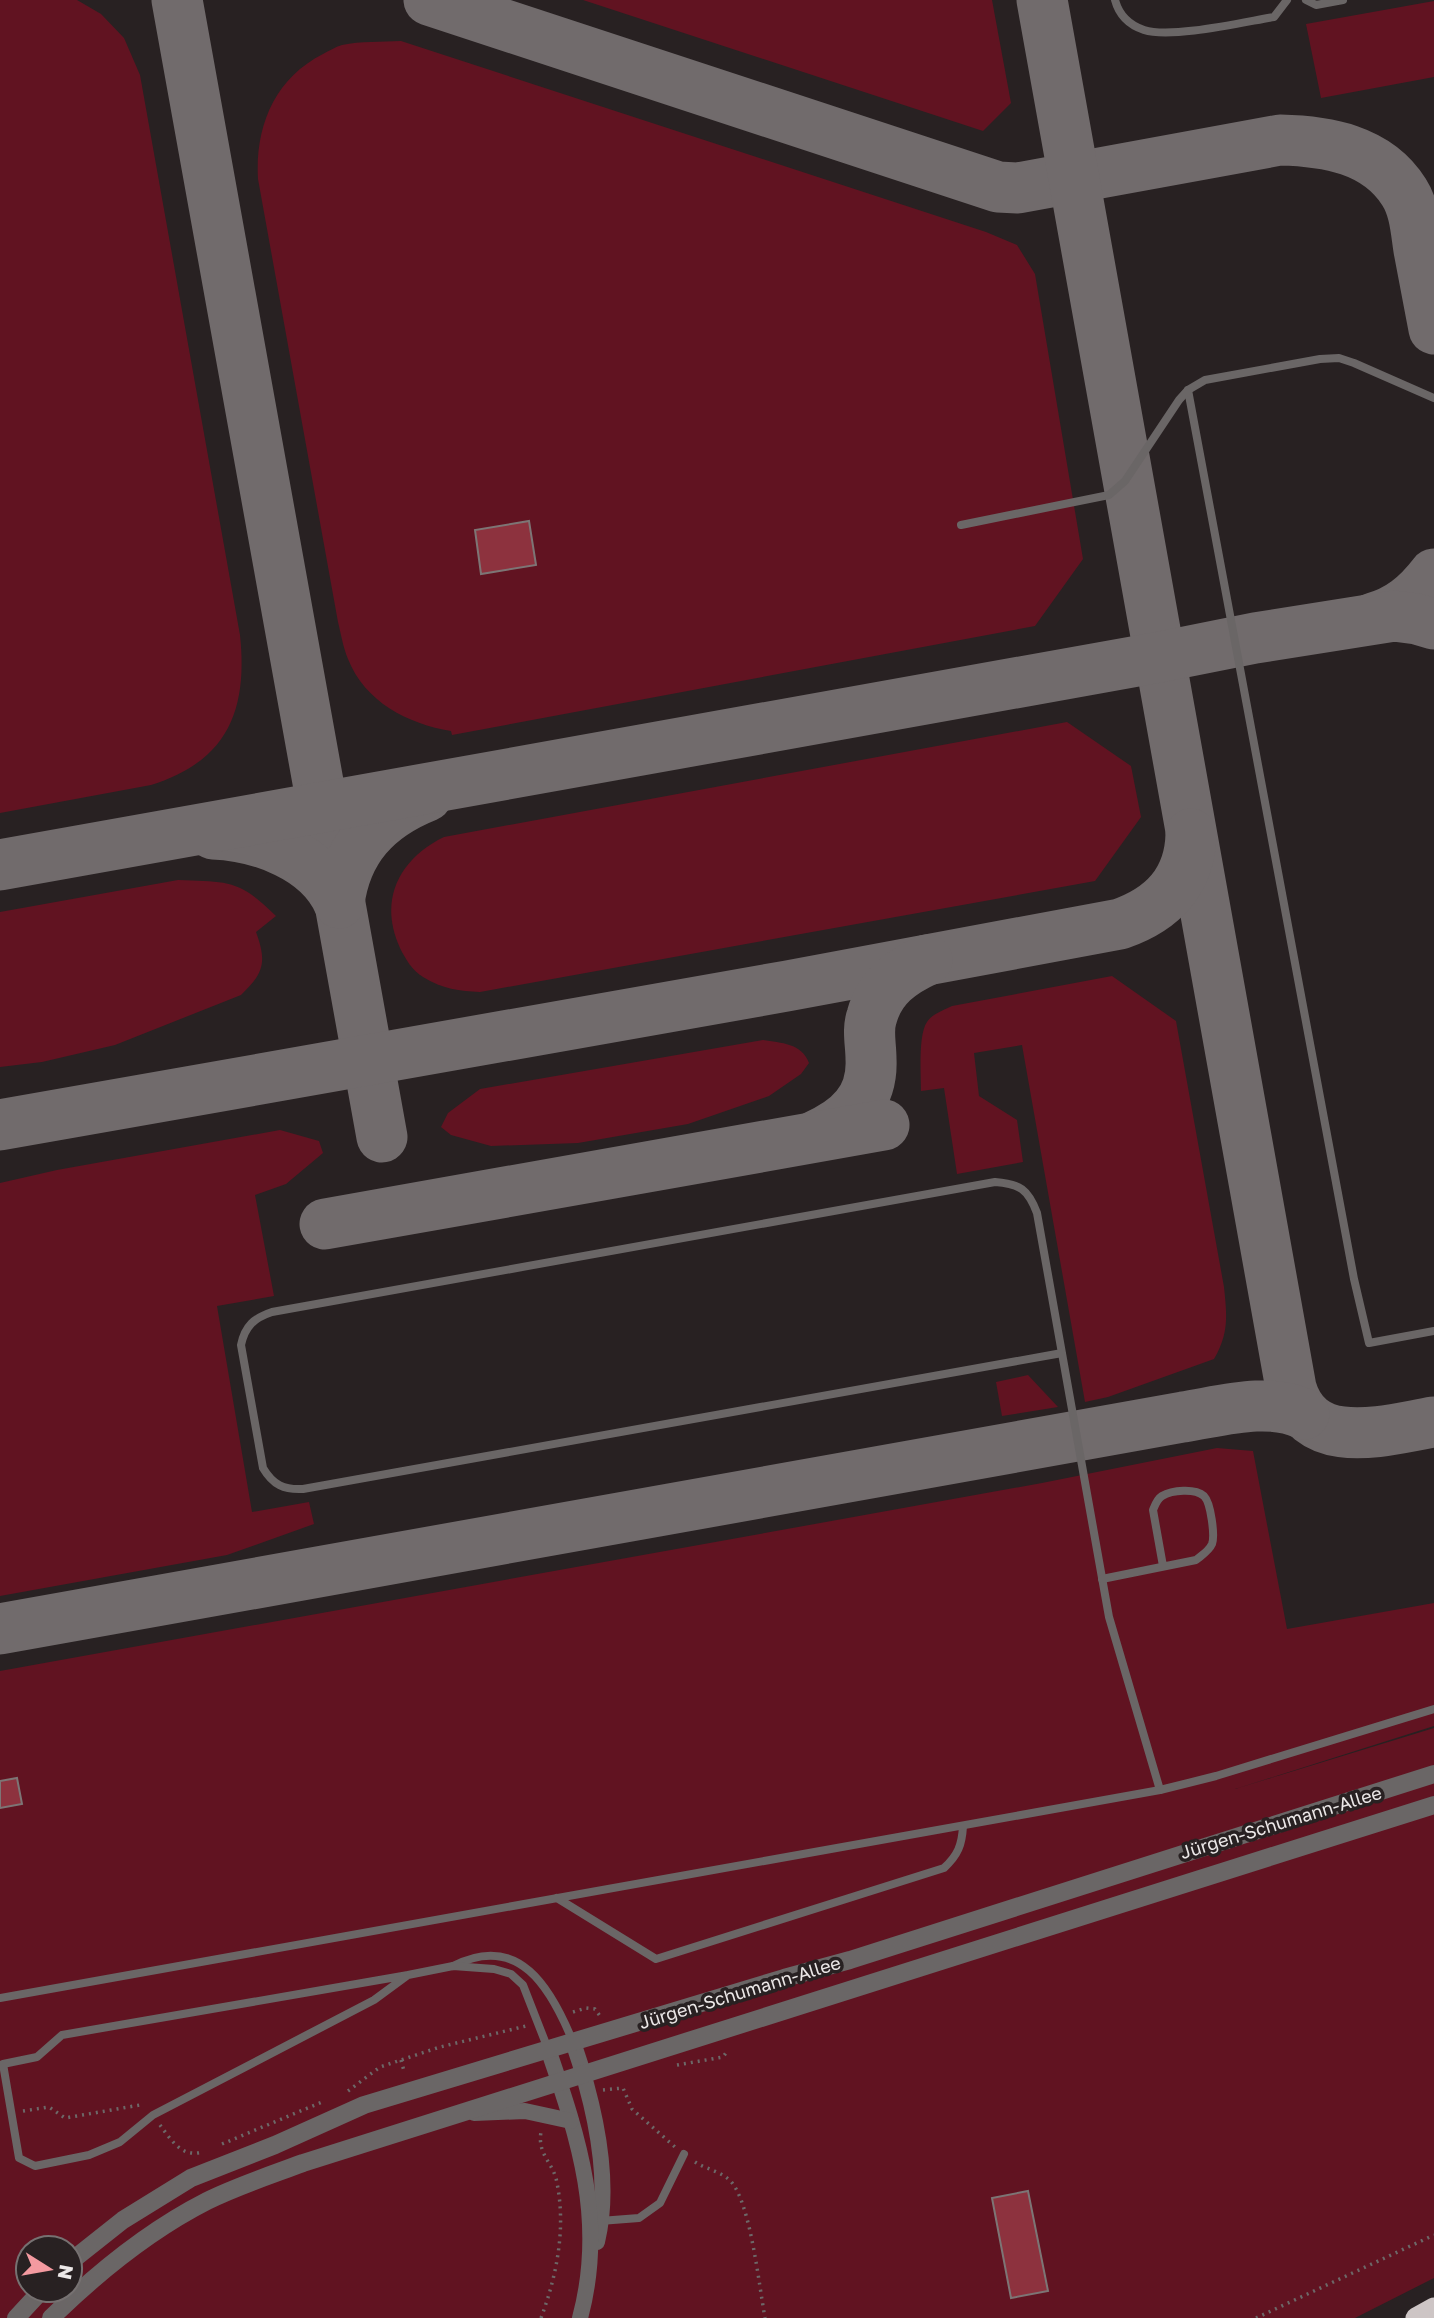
<svg xmlns="http://www.w3.org/2000/svg" width="1434" height="2318" font-family="'Golos Text',sans-serif">
<style>
.green{fill:#611321;fill-rule:evenodd}
.lines{fill:none;stroke-linecap:round;stroke-linejoin:round}
.taxiway{stroke:#716b6c;stroke-width:51}
.building{fill:#8d323e;stroke:#7d7575;stroke-width:2}
.path{stroke:#6d6868;stroke-width:3.5;stroke-dasharray:2 5;stroke-linecap:butt}
.service{stroke:#6a6666;stroke-width:8}
.minor{stroke:#6a6666;stroke-width:16}
.tertiary{stroke:#6a6666;stroke-width:18}
.motorway{stroke:#cdc5c5;stroke-width:21}
.labels{text-anchor:middle;stroke-width:7;stroke-linejoin:round;paint-order:stroke}
.street-label{font-size:18px;fill:#ece8e8;stroke:#282122}
</style>
<rect width="100%" height="100%" fill="#282122"/>
<g class="green">
<path d="M0 0H77L101 14 124 38 140 75 240 635C248 711 227 761 151 785L0 813Z"/>
<polygon points="583,0 992,0 1011,103 983,131"/>
<polygon points="1434,1 1434,77 1321,98 1306,24"/>
<path d="M401 41 986 232 1017 245 1035 274 1083 559 1035 626 452 735 451 731C408 724 365 702 348 659 343 647 341 634 338 622L258 179C255 127 274 79 323 54 329 51 335 47 342 45 361 41 382 42 401 41Z"/>
<path d="M1067 722 1131 766 1141 817 1095 881 480 992C460 991 442 989 423 977 412 970 406 960 400 948 378 900 399 859 444 837Z"/>
<path d="M178 880C228 882 239 879 276 916L256 932C267 962 264 973 241 995L115 1045 42 1062 0 1067V912Z"/>
<path d="M1112 976 1176 1021 1224 1287C1227 1316 1229 1333 1214 1359L1108 1397 1085 1402 1022 1045 974 1053 979 1096 1017 1120 1023 1162 957 1174 944 1088 921 1091C921 1075 918 1035 927 1022 932 1014 944 1010 952 1006Z"/>
<path d="M763 1040C781 1043 802 1043 809 1063L801 1074 769 1096 688 1124 578 1143 491 1146 451 1135 441 1127 448 1113 480 1089Z"/>
<polygon points="280,1130 319,1141 323,1153 286,1184 255,1195 274,1296 217,1306 252,1512 309,1502 314,1524 227,1555 0,1596 0,1183 57,1170"/>
<polygon points="1028,1375 1058,1407 1002,1416 996,1382"/>
<path d="M1217 1448 1253 1451 1287 1629 1434 1603V1726L1235 1789 1434 1728V2278L1355 2318H0V1671L1042 1483ZM28 2248H70V2290H28Z"/>
</g>
<g class="lines">
<g class="taxiway">
<polyline points="177,0 382,1137"/>
<path d="M429 0 998 187 1018 188 1280 140C1326 141 1377 149 1404 192 1415 209 1416 231 1419 250 1424 276 1429 303 1434 329"/>
<path d="M1042 0 1291 1388C1310 1454 1385 1430 1434 1422"/>
<path d="M1373 618C1399 611 1417 596 1434 574"/>
<path d="M213 834C260 836 319 857 339 903 346 849 377 816 427 796"/>
<polyline points="0,865 1160,657 1255,638 1394,616 1417,619 1434,624"/>
<path d="M0 1125 787 986 1120 924C1163 909 1190 881 1191 834"/>
<path d="M815 1136C849 1121 873 1099 871 1059 871 1044 867 1030 872 1016 880 987 901 972 927 960"/>
<polyline points="325,1224 884,1125"/>
<path d="M0 1629 1183 1417C1222 1411 1267 1397 1304 1414"/>
</g>
</g>
<g class="building">
<polygon points="529,521 536,565 481,574 475,530"/>
<polygon points="17,1778 22,1804 0,1808 0,1781"/>
<polygon points="1028,2191 1048,2291 1011,2298 992,2198"/>
</g>
<g class="lines">
<g class="path">
<polyline points="573,2012 586,2008 595,2009 600,2016"/>
<polyline points="401,2060 404,2071"/>
<polyline points="677,2065 723,2057 728,2050"/>
<polyline points="603,2090 623,2088 632,2109 675,2147"/>
<polyline points="348,2091 380,2067 440,2047 526,2026"/>
<polyline points="23,2111 49,2107 65,2118 140,2105 143,2107"/>
<path d="M160 2125C171 2140 182 2158 202 2152"/>
<polyline points="222,2144 322,2102"/>
<path d="M695 2162C707 2170 723 2171 733 2184 751 2209 759 2285 765 2318"/>
<path d="M541 2318C557 2275 566 2228 557 2183 554 2163 537 2155 541 2132"/>
<polyline points="1256,2318 1434,2235"/>
</g>
<g class="service">
<path d="M1115 0C1119 15 1129 25 1144 30 1171 39 1244 22 1274 17L1287 0"/>
<polyline points="1306,0 1316,5 1343,0"/>
<polyline points="1188,390 1354,1279 1369,1343 1434,1331"/>
<polyline points="961,525 1109,495 1125,481 1179,400 1188,390 1205,380 1320,359 1339,358 1354,363 1434,398"/>
<path d="M1062 1353 303 1489C284 1490 273 1485 263 1468L241 1345C245 1326 254 1318 272 1312L995 1182C1020 1184 1028 1189 1037 1213L1109 1617 1160 1790"/>
<path d="M1102 1579 1196 1560C1202 1555 1209 1551 1212 1544 1215 1536 1211 1503 1204 1496 1195 1488 1172 1490 1162 1496 1157 1499 1155 1505 1153 1510L1163 1566"/>
<path d="M557 1898 656 1959 944 1868C958 1855 962 1845 963 1826"/>
<path d="M453 1966C519 1932 551 1988 573 2042"/>
<polyline points="408,1975 62,2035 37,2057 3,2064 19,2158 35,2166 89,2155 120,2142 153,2115 374,2000 408,1975 453,1966 494,1969 511,1974 523,1985 548,2049"/>
<polyline points="0,1998 1160,1790 1216,1776 1434,1709"/>
<polyline points="600,2221 639,2218 660,2203 684,2154"/>
</g>
<g class="minor">
<path d="M573 2042C594 2103 612 2179 597 2242"/>
<path d="M548 2049C579 2139 606 2222 580 2318"/>
<polyline points="474,2113 525,2111 571,2121"/>
</g>
<g class="tertiary">
<polyline points="70,2262 123,2220 191,2178 275,2145 364,2105 784,1978 850,1960 1434,1774"/>
<polyline points="16,2318 42,2290"/>
<path d="M51 2318C98 2272 148 2231 207 2201 237 2186 271 2175 303 2163L1434 1805"/>
</g>
<polyline class="motorway" points="1416,2318 1434,2308"/>
</g>
<g class="labels">
<g class="street-label">
<text transform="translate(1281 1823) rotate(-17)" y="6">Jürgen-Schumann-Allee</text>
<text transform="translate(740 1993) rotate(-17)" y="6">Jürgen-Schumann-Allee</text>
</g>
</g>
<g transform="translate(49 2269) rotate(101)"><circle r="33" fill="#282122" stroke="#767171" stroke-width="2"/>
<path d="M0-5L12 26L0 18L-12 26Z" fill="#f49aa0"/>
<text y="-10" font-size="19" font-weight="bold" text-anchor="middle" fill="#ece8e8">N</text>
</g>
</svg>
